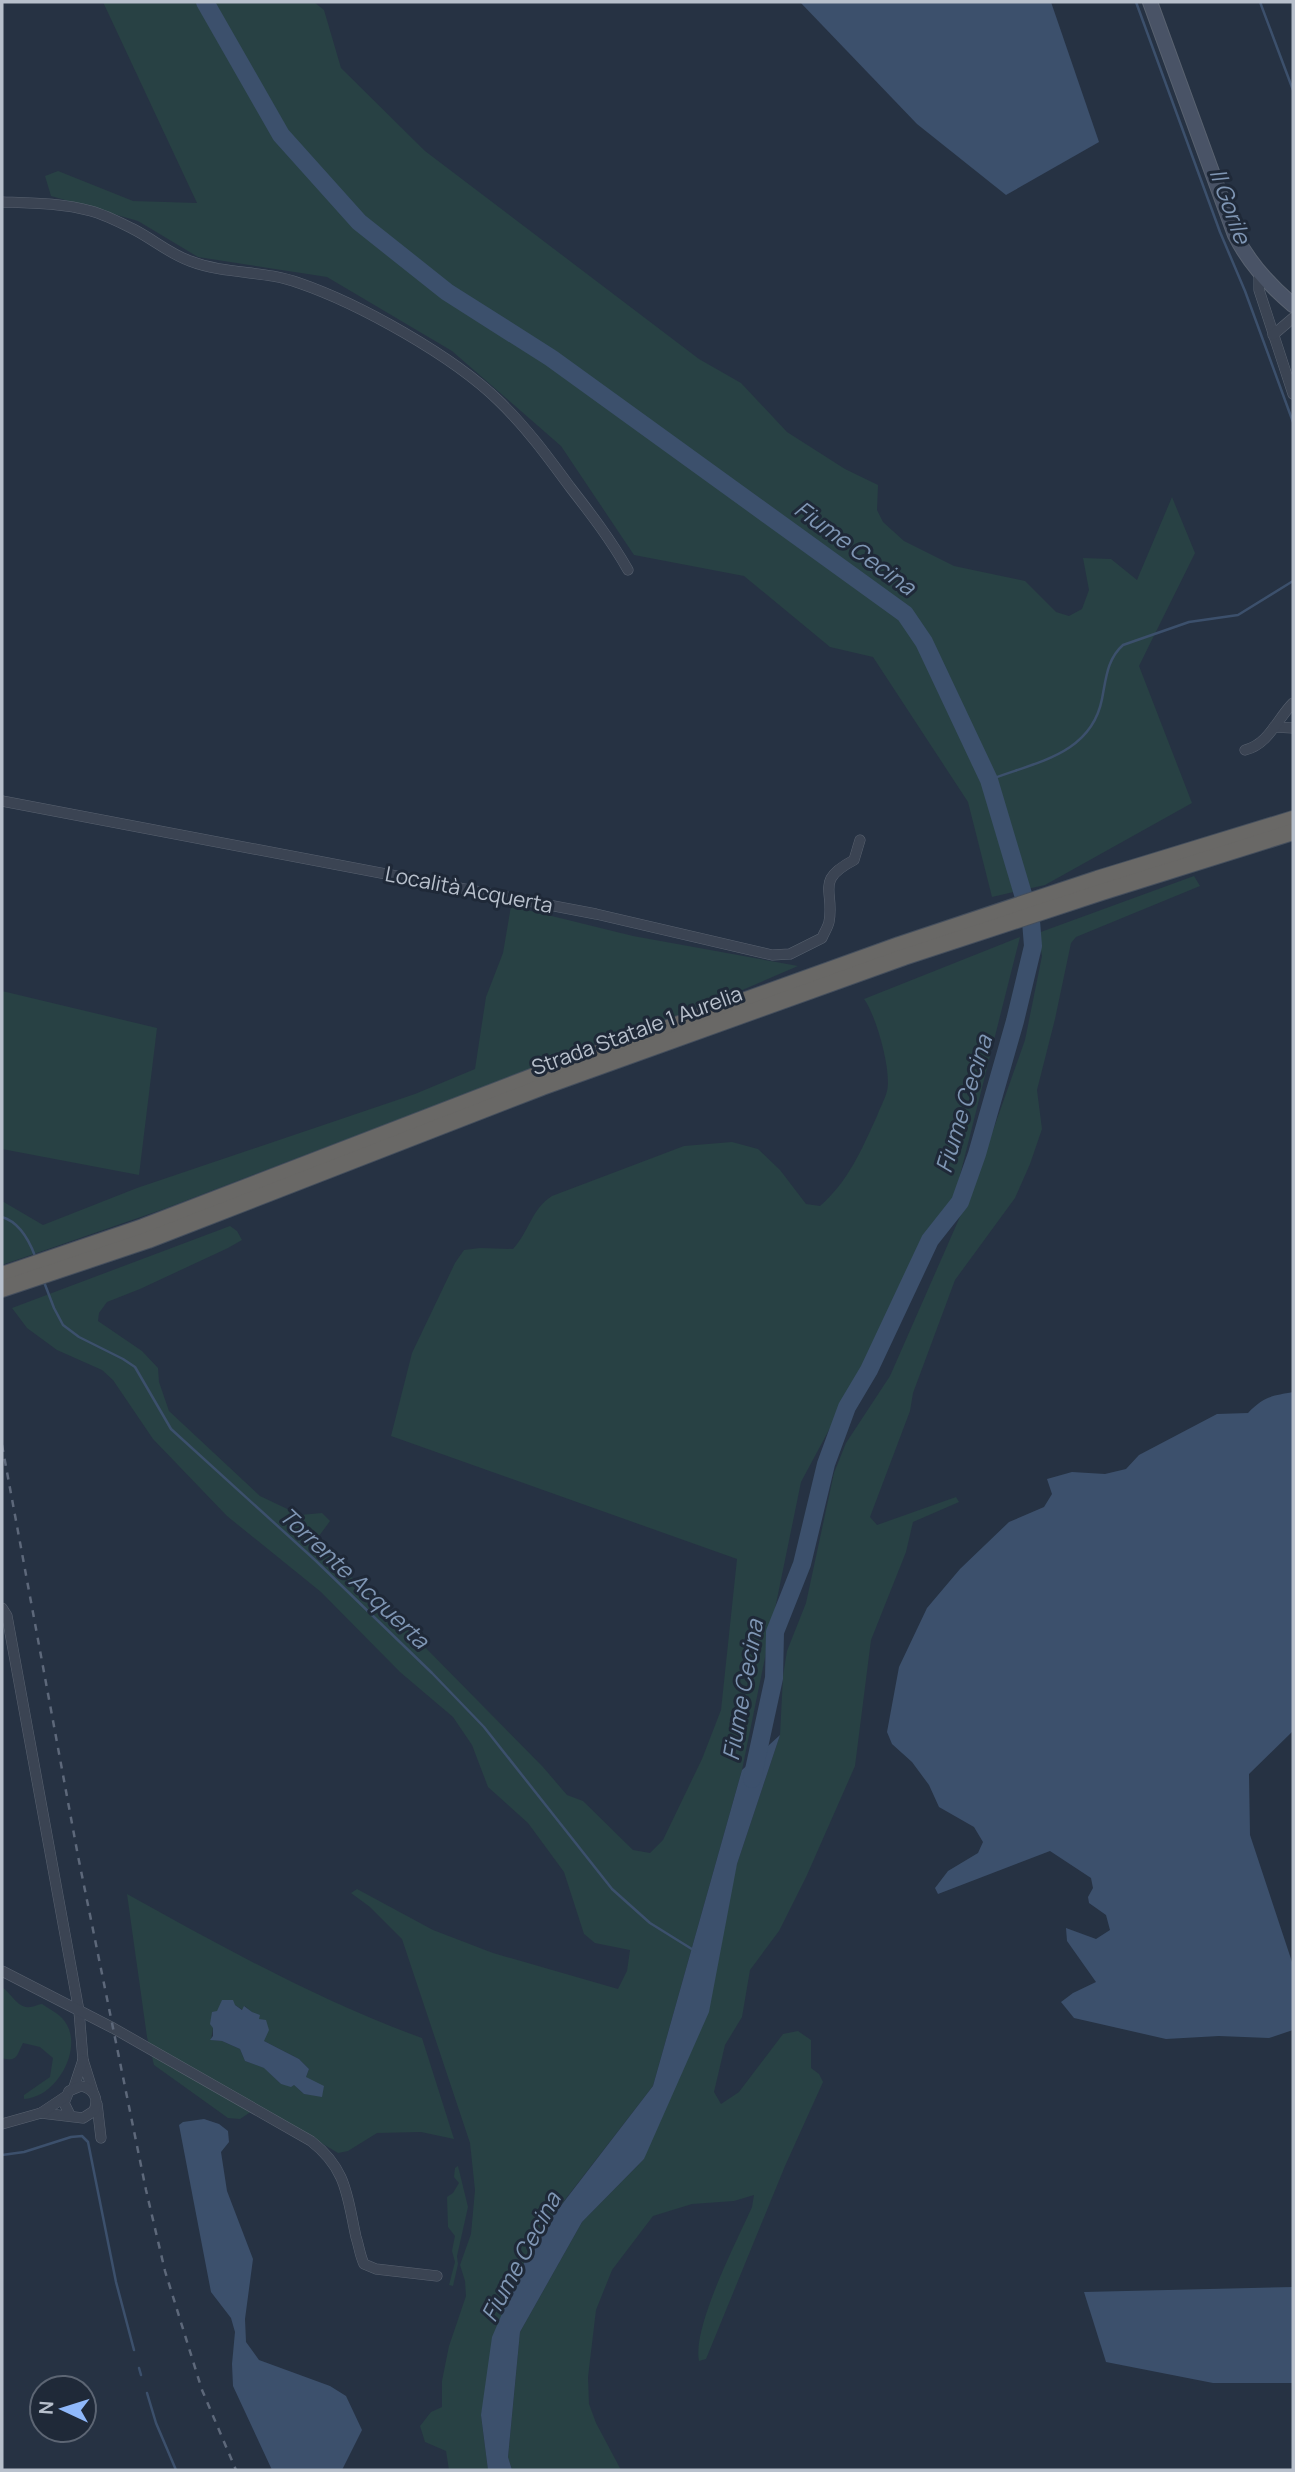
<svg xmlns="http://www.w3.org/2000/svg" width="1295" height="2472" font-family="Manrope,sans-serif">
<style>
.green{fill:#284144;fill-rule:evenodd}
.water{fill:#3c506c}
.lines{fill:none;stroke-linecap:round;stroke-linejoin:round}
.stream{stroke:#3c506c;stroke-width:2.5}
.river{stroke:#3c506c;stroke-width:18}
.minor-casing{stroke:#596270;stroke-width:11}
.secondary-casing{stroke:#596270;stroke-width:16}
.trunk-casing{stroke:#454f5d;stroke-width:18}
.minor{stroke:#3b4453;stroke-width:10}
.secondary{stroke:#495366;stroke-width:14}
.trunk{stroke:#696866;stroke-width:16}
.rail{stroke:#5d687a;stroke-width:2.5;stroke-dasharray:7 7;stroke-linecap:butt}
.labels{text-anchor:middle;stroke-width:6;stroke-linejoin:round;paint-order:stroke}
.street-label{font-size:21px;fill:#b8c0cc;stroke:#1f2938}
.water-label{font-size:23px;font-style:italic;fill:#7f96b4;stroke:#1f2938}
</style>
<rect width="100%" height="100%" fill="#263243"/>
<g class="green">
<polygon points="103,2 314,2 324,10 341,68 425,151 699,359 741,383 787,432 845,469 878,485 877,510 883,522 904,541 954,566 1025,581 1056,612 1069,616 1082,609 1089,590 1083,558 1111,559 1137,580 1172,497 1195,553 1139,666 1192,803 1045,885 992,897 968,802 873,657 830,647 744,576 634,555 561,446 452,351 327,277 198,257 138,221 51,196 45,176 58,171 133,201 197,203"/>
<path d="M1194 876 1200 886 1076 937 1071 943 1055 1019 1037 1090 1042 1129 1030 1164 1015 1198 955 1280 913 1393 910 1411 870 1517 877 1525 956 1497 959 1502 913 1522 906 1552 871 1640 855 1766 807 1875 779 1931 750 1970 742 2017 725 2045 714 2092 721 2104 739 2092 783 2034 798 2031 811 2040V2068L819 2074 823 2082 785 2166 706 2359 699 2361C692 2327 737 2241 752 2207L754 2195 734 2201 692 2204 653 2216 612 2270 596 2310 588 2377 589 2404 596 2423 621 2470H512L508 2457 520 2332 582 2222 644 2159 737 1864 780 1735 783 1676 787 1651 806 1603 834 1473 846 1443 890 1376 973 1187 1025 1040 1042 956 1038 933Z"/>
<polygon points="511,906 633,936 798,966 712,1003 598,1043 164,1209 2,1265 2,1201 43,1225 137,1188 415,1094 475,1069 486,997 503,953"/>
<path d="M1020 937 955 1195 801 1482 742 1770 653 2086 533 2241 481 2415 488 2470H449L446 2451 425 2442 420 2426 431 2412 442 2407V2381L449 2346 466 2296 465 2281 460 2265 471 2234 475 2190 470 2143 402 1939 370 1907 351 1893 357 1889 433 1930 493 1953 618 1989 627 1971 630 1950 595 1943 584 1934 564 1872 528 1823 488 1787 472 1745 453 1717 400 1672 321 1592 227 1516 153 1439 113 1380 102 1370 57 1350 27 1328 12 1308 230 1226 237 1231 242 1240 228 1248 140 1289 107 1302 99 1313 98 1321 142 1351 158 1368 159 1382 169 1411 260 1496 300 1515 322 1513 330 1521 319 1536 327 1554 415 1637 543 1767 567 1795 583 1801 633 1850 650 1853 663 1840 702 1759 721 1710 737 1559 391 1436 412 1353 455 1263 464 1250 480 1248 513 1249C529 1232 532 1208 552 1196L684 1146 732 1142 758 1149 780 1170 806 1204 820 1206C848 1182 862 1149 877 1116 880 1108 885 1099 887 1091 892 1071 876 1015 864 999Z"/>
<polygon points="2,991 157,1028 139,1175 2,1149"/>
<path d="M127 1894C223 1947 319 2001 422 2038L454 2139 421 2132 377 2133 348 2151 338 2153 260 2106 240 2119 228 2118 154 2065 147 2037ZM235 2005 243 2010 245 2006 259 2019 264 2041 299 2059 309 2069 306 2077 322 2096 304 2094 294 2085 281 2084 265 2068 245 2061 240 2049 222 2041 211 2040 213 2028Z"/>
<path d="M2 1987C11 1993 18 2009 30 2007 35 2007 38 2004 42 2004 51 2010 62 2015 67 2025 82 2052 55 2098 24 2099V2095L50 2077 53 2058 40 2047 23 2043C17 2054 18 2063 2 2058Z"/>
<polygon points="458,2166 468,2207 457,2256 458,2264 453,2286 449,2285 455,2262 452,2251 455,2236 448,2227 447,2197 453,2193 459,2183 454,2177 455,2168"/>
</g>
<g class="water">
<polygon points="800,2 1051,2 1099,142 1006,195 917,124"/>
<path d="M1293 1392V1731L1249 1774 1250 1835 1293 1965V2030L1269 2038 1219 2036 1166 2039 1074 2018 1061 2002 1073 1993 1096 1982 1067 1941 1066 1928 1096 1939 1110 1930 1106 1915 1089 1903 1088 1897 1093 1888 1091 1878 1050 1851 938 1894 935 1888 948 1871 978 1853 983 1842 974 1827 939 1807 929 1785 912 1762 892 1744 887 1732 899 1667 927 1608 960 1569 1009 1522 1044 1507 1052 1494 1047 1479 1072 1472 1105 1474 1126 1469 1139 1455 1217 1414 1248 1413C1264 1396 1272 1396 1293 1392Z"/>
<polygon points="780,1735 737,1864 709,2012 644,2159 582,2222 520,2332 508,2457 512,2470 488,2470 481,2415 492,2337 533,2242 653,2086 742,1770"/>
<polygon points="222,2000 233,2000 235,2005 242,2010 244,2006 252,2012 260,2015 259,2019 266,2020 269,2030 264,2041 299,2059 309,2069 306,2077 324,2086 322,2097 304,2094 294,2085 291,2087 281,2084 264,2068 245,2061 240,2049 222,2041 210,2040 213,2036 213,2028 210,2024 212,2012 217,2011"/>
<polygon points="204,2119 219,2124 228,2131 229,2142 221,2152 227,2191 253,2259 245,2319 246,2342 259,2360 330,2386 346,2396 362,2430 342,2470 272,2470 233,2386 232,2364 235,2332 231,2318 211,2292 179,2125 183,2122"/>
<polygon points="1293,2287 1293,2383 1213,2383 1106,2362 1084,2292"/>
</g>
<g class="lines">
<g class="stream">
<polyline points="1136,2 1220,232 1245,291 1293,422"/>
<polyline points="1260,2 1293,90"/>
<path d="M989 780C1035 762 1091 755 1102 699 1106 679 1107 659 1123 645L1189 622 1238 615 1293 581"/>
<path d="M2 1217C19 1222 29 1240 35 1256"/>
<polyline points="44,1282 54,1308 63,1325 79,1337 123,1359 135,1367 171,1429 315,1560 432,1673 484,1727 612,1889 650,1923 695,1951"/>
<polyline points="2,2155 24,2152 71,2137 82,2136 88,2142 116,2282 134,2350"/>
<polyline points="139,2368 141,2375"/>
<polyline points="147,2393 156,2423 176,2470"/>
</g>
<polyline class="river" points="205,2 281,135 359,222 447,292 551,358 905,614 924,642 989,780 1031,921 1033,946 1015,1021 977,1154 960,1202 930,1240 869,1370 847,1407 826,1464 802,1564 775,1632 774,1678 752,1779"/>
<defs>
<g id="minor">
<path d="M2 202C32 203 62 203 91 211 106 215 121 223 135 230 154 240 170 254 190 261 227 275 264 270 299 283 360 304 453 356 499 401 526 427 548 457 570 487 591 514 611 540 628 570"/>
<polyline points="1259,272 1259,290 1293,394"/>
<polyline points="1273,335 1293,318"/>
<polyline points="1274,727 1293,728"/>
<path d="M1245 750C1269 744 1277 719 1293 703"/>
<path d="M2 801 596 914 772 955 790 954 822 938C824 933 828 927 829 922 835 890 814 881 854 860L860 840"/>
<polyline points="2,1608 7,1616 79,2011 83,2060 93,2092"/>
<path d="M2 1971 113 2028 311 2141C347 2169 347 2196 356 2237 359 2246 360 2256 364 2264L376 2269 437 2276"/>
<polyline points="74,2087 83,2060"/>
<polyline points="97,2104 101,2138"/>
<path d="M41 2113 83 2118 94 2111C99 2098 94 2089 81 2086L69 2091 64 2103 70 2115"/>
<polyline points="2,2124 41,2113 65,2097"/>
</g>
<path id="secondary" d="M1150 2 1235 235C1249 263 1269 285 1293 305"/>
<g id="trunk">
<polyline points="2,1275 143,1227 537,1075 899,945 1097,879 1293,819"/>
<polyline points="2,1289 148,1240 542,1087 904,957 1102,892 1293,832"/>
</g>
</defs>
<use href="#minor" class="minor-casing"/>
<use href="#secondary" class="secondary-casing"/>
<use href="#trunk" class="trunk-casing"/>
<use href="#minor" class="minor"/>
<use href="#secondary" class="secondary"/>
<use href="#trunk" class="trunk"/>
<polyline class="rail" points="2,1445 78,1856 146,2190 165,2271 202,2390 236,2470"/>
</g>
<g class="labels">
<g class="street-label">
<text transform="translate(469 890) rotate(11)" y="7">Località Acquerta</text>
<text transform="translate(637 1031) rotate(-20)" y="7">Strada Statale 1 Aurelia</text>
</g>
<g class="water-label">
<text transform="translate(1230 206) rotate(70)" y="8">Il Gorile</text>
<text transform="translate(855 548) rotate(36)" y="8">Fiume Cecina</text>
<text transform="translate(964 1104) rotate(-73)" y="8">Fiume Cecina</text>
<text transform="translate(354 1578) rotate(43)" y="8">Torrente Acquerta</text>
<text transform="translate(743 1690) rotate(-80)" y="8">Fiume Cecina</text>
<text transform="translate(521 2257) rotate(-62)" y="8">Fiume Cecina</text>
</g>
</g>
<rect width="1295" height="2472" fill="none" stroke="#b8c0cc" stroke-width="7"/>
<g transform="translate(63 2409) rotate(274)"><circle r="33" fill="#1f2938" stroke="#5c6573" stroke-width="2"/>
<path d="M0-5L12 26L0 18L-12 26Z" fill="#8fb8fa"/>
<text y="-10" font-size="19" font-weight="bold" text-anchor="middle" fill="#b8c0cc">N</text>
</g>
</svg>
